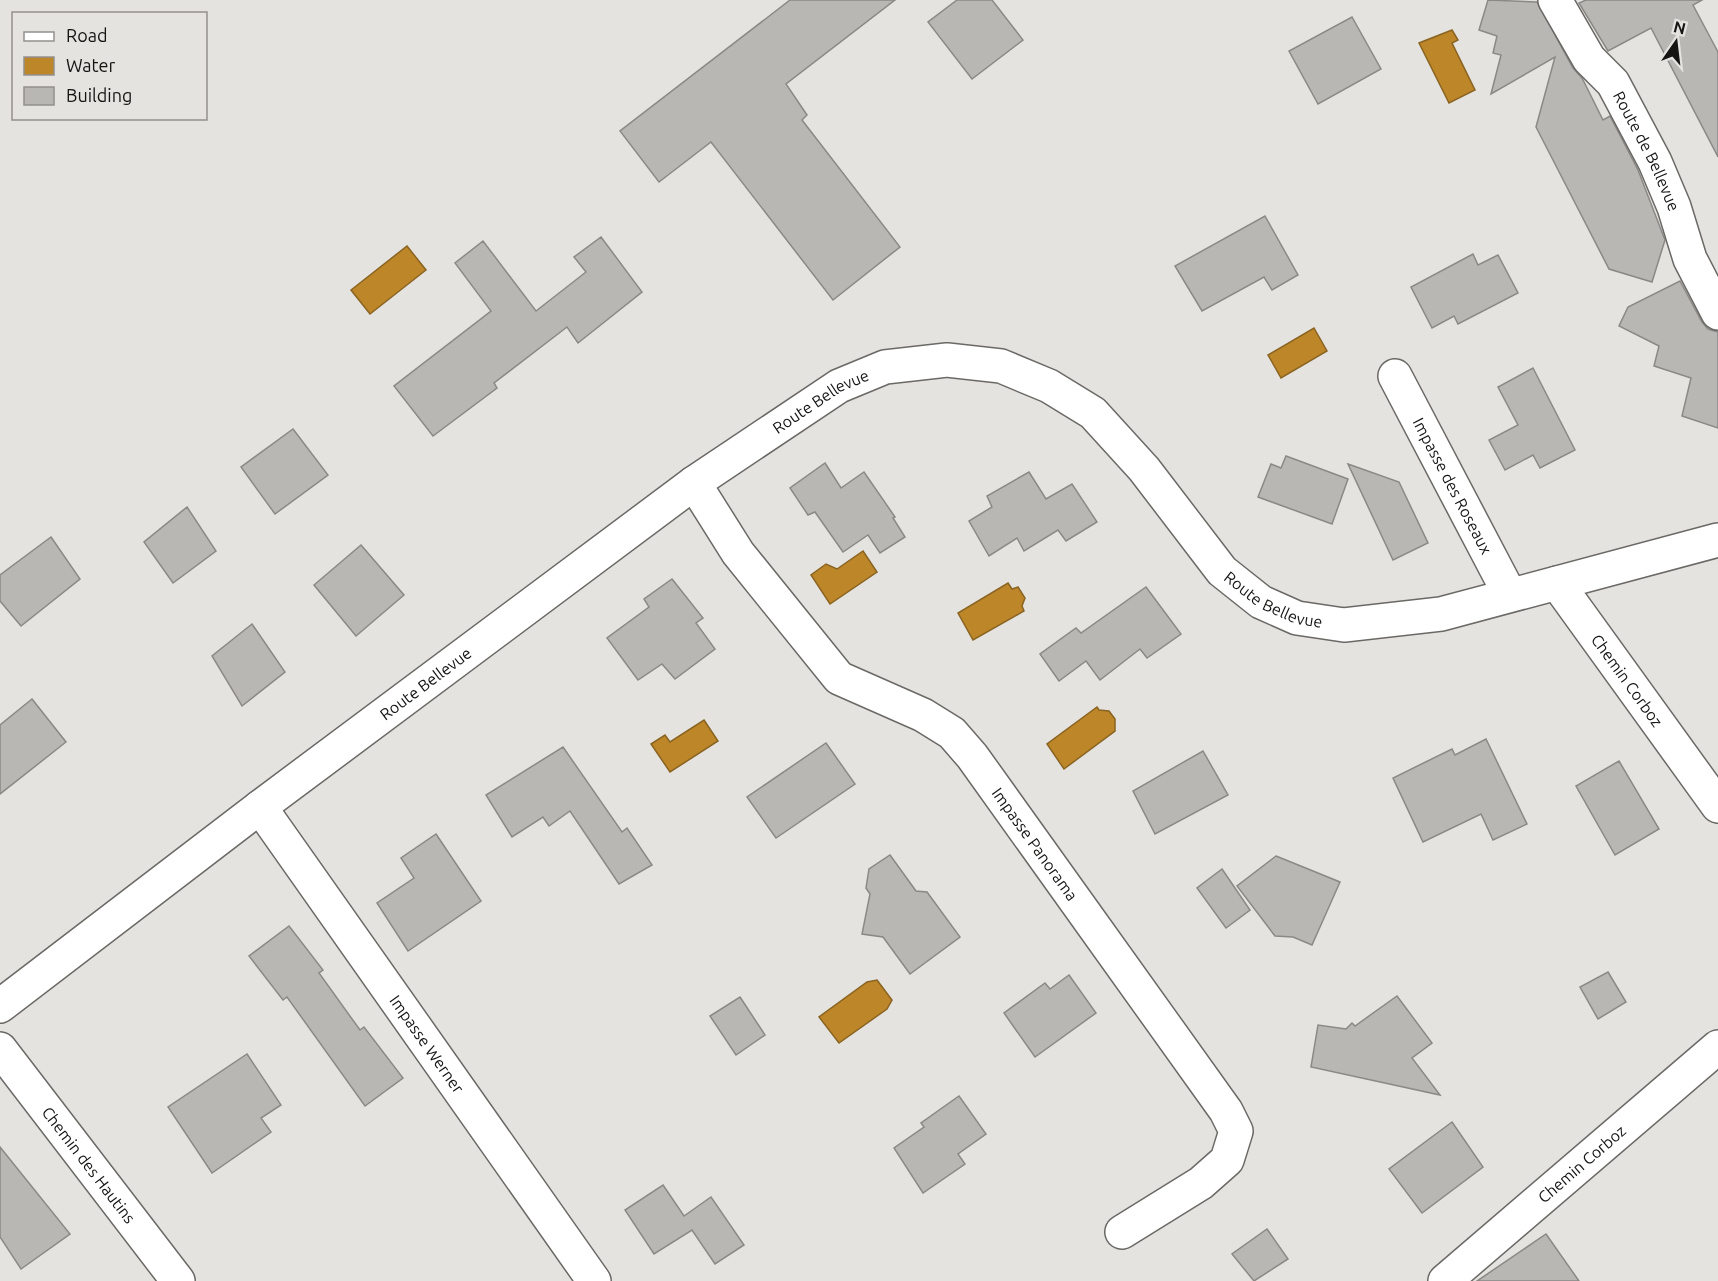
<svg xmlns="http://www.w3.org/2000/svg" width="1718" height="1281" font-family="Ubuntu,sans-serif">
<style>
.water{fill:#bc8629;stroke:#8a6422;stroke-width:1.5}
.building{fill:#b9b7b4;stroke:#8b8986;stroke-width:1.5}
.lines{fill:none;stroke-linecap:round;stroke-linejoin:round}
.street-casing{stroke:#6b6966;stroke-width:36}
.street{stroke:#fff;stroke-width:33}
.labels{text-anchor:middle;stroke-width:4.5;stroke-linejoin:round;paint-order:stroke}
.street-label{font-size:16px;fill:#151413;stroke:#e5e3df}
</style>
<rect width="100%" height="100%" fill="#e5e3df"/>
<g class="water">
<polygon points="1452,30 1458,40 1452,43 1475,90 1449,103 1419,43"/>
<polygon points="407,246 426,270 370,314 351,290"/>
<polygon points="1314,328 1327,351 1281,378 1268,355"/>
<polygon points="863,551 877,572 830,604 811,575 826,564 837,569"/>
<polygon points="1008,583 1012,589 1018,587 1025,598 1022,606 1024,611 973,640 958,613"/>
<polygon points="1097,707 1099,710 1109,711 1115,719 1115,731 1064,769 1047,744"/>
<polygon points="704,720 718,741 670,772 651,744 665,735 670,742"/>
<polygon points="877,980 892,1000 887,1009 839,1043 819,1017 867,982"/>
</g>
<g class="building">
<polygon points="790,0 895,0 786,84 807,115 802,120 900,247 833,300 711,142 659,182 620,131"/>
<polygon points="957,0 992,0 1023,40 972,79 928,22"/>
<polygon points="1488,0 1537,2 1573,68 1582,78 1603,120 1610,116 1638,170 1665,240 1652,282 1609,269 1536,127 1555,57 1491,94 1501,55 1493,53 1497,36 1479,30"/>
<polygon points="1586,0 1702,0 1693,5 1718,52 1718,157 1651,28 1608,51 1579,3"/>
<polygon points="1352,17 1381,69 1318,104 1289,51"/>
<polygon points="1265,216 1298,275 1272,290 1264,277 1202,311 1175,266"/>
<polygon points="601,237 642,292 578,343 567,327 494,383 497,388 433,436 394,386 491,311 455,263 483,241 536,311 586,272 574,257"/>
<polygon points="1473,254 1478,265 1498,255 1518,293 1458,324 1454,316 1432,328 1411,287"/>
<polygon points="1680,281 1702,322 1708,329 1718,332 1718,428 1682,416 1691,378 1654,366 1659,346 1619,326 1628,307"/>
<polygon points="1533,368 1575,450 1540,468 1533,455 1505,470 1489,440 1518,425 1498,387"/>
<polygon points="293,429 328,475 275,514 241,467"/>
<polygon points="1286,456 1348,479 1332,524 1258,497 1271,464 1281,468"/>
<polygon points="825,463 841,488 864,472 895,517 893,518 905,537 880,553 868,535 843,552 815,512 808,515 790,488"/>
<polygon points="1348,464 1399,482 1428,543 1393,560"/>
<polygon points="1029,472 1046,499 1072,484 1097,522 1066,541 1058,530 1024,551 1017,538 989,556 969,521 992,507 987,496"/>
<polygon points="187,507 216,551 173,583 144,542"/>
<polygon points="51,537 80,579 21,626 0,601 0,575"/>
<polygon points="361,545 404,595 356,636 314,585"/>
<polygon points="672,579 703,618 696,623 715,649 675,679 662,664 638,680 607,638 649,607 644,599"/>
<polygon points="1146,587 1181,634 1147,658 1140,649 1100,680 1086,661 1059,681 1040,654 1076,628 1081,633"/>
<polygon points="252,624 285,672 242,706 212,656"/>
<polygon points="32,699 66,742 0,794 0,725"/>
<polygon points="1486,739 1527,824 1493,840 1481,814 1423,842 1393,778 1452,749 1455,755"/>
<polygon points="826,743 855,784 776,838 747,797"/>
<polygon points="563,747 622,832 627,828 652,865 619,884 570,811 549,826 543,817 512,837 486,795"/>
<polygon points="1203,751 1228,795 1155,834 1133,791"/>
<polygon points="1619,761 1659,829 1615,855 1576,786"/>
<polygon points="436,834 481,901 408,951 377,903 414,878 401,858"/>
<polygon points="890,855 916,891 927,892 960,937 910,974 883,937 862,934 870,894 866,888 869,869"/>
<polygon points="1276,856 1340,882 1312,945 1293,937 1275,936 1237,886"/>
<polygon points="1222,869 1250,910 1226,928 1197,888"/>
<polygon points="289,926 323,970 319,973 360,1030 364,1027 403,1078 365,1106 287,997 283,1000 249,956"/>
<polygon points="1608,972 1626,1002 1598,1019 1580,987"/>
<polygon points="1069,975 1096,1013 1035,1057 1004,1013 1045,983 1050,989"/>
<polygon points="1397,996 1432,1043 1412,1058 1440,1095 1311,1067 1318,1025 1346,1029 1352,1023 1355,1026"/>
<polygon points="740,997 765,1035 736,1055 710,1016"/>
<polygon points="247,1054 281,1105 261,1118 271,1132 212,1173 168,1107"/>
<polygon points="959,1096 986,1134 958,1154 965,1164 923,1193 894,1148 924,1127 921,1123"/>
<polygon points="1452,1122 1483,1167 1422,1213 1389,1169"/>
<polygon points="0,1147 70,1234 21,1269 0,1237"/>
<polygon points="663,1185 684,1216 711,1197 744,1245 715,1264 692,1230 654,1254 625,1210"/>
<polygon points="1267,1229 1288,1259 1254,1281 1232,1254"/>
<polygon points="1546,1234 1579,1281 1477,1281"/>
</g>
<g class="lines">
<defs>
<g id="street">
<path id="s1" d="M1555 0 1589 59 1613 83 1655 162 1674 207 1690 259 1718 313"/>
<path id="s2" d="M1395 376 1510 595"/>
<path id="s3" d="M694 483 738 553 839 678 923 715 952 733 972 756 1226 1111 1236 1131 1227 1160 1201 1183 1122 1232"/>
<path id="s4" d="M1557 583 1718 806"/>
<path id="s5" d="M260 807 594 1281"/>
<path id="s6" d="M0 1006 260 807 694 483 839 386 885 367 947 360 1001 366 1049 386 1093 413 1144 469 1222 571 1261 602 1297 618 1344 625 1441 614 1718 540"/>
<path id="s7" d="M0 1049 178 1281"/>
<path id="s8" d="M1445 1281 1718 1047"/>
</g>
</defs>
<use href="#street" class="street-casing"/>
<use href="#street" class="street"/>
</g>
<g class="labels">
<g class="street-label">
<text dy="6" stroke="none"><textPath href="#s1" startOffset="178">Route de Bellevue</textPath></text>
<text dy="6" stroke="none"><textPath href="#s6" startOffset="1020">Route Bellevue</textPath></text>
<text dy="6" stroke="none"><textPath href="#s2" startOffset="124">Impasse des Roseaux</textPath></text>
<text dy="6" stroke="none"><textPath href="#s6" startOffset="1578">Route Bellevue</textPath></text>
<text dy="6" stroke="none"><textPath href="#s4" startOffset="120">Chemin Corboz</textPath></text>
<text dy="6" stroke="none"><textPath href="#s6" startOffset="534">Route Bellevue</textPath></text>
<text dy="6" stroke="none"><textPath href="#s3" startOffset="508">Impasse Panorama</textPath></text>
<text dy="6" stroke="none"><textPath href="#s5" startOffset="290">Impasse Werner</textPath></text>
<text dy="6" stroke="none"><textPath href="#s8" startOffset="180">Chemin Corboz</textPath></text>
<text dy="6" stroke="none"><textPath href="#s7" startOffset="146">Chemin des Hautins</textPath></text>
</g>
</g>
<rect x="12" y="12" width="195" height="108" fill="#e5e3df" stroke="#92908d" stroke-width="1.5"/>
<rect x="24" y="32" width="30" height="9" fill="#ffffff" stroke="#92908d" stroke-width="1.5"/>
<text x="66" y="42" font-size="18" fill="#151413">Road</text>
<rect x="24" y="57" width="30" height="18" fill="#bc8629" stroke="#92908d" stroke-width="1.5"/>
<text x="66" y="72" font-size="18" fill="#151413">Water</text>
<rect x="24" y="87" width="30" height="18" fill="#b9b7b4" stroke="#92908d" stroke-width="1.5"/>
<text x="66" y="102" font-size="18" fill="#151413">Building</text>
<g transform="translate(1676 42) rotate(14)" stroke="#e5e3df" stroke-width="4.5" paint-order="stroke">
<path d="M0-4.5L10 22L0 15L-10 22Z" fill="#151413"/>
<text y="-9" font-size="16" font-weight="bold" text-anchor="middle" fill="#151413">N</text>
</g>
</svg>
